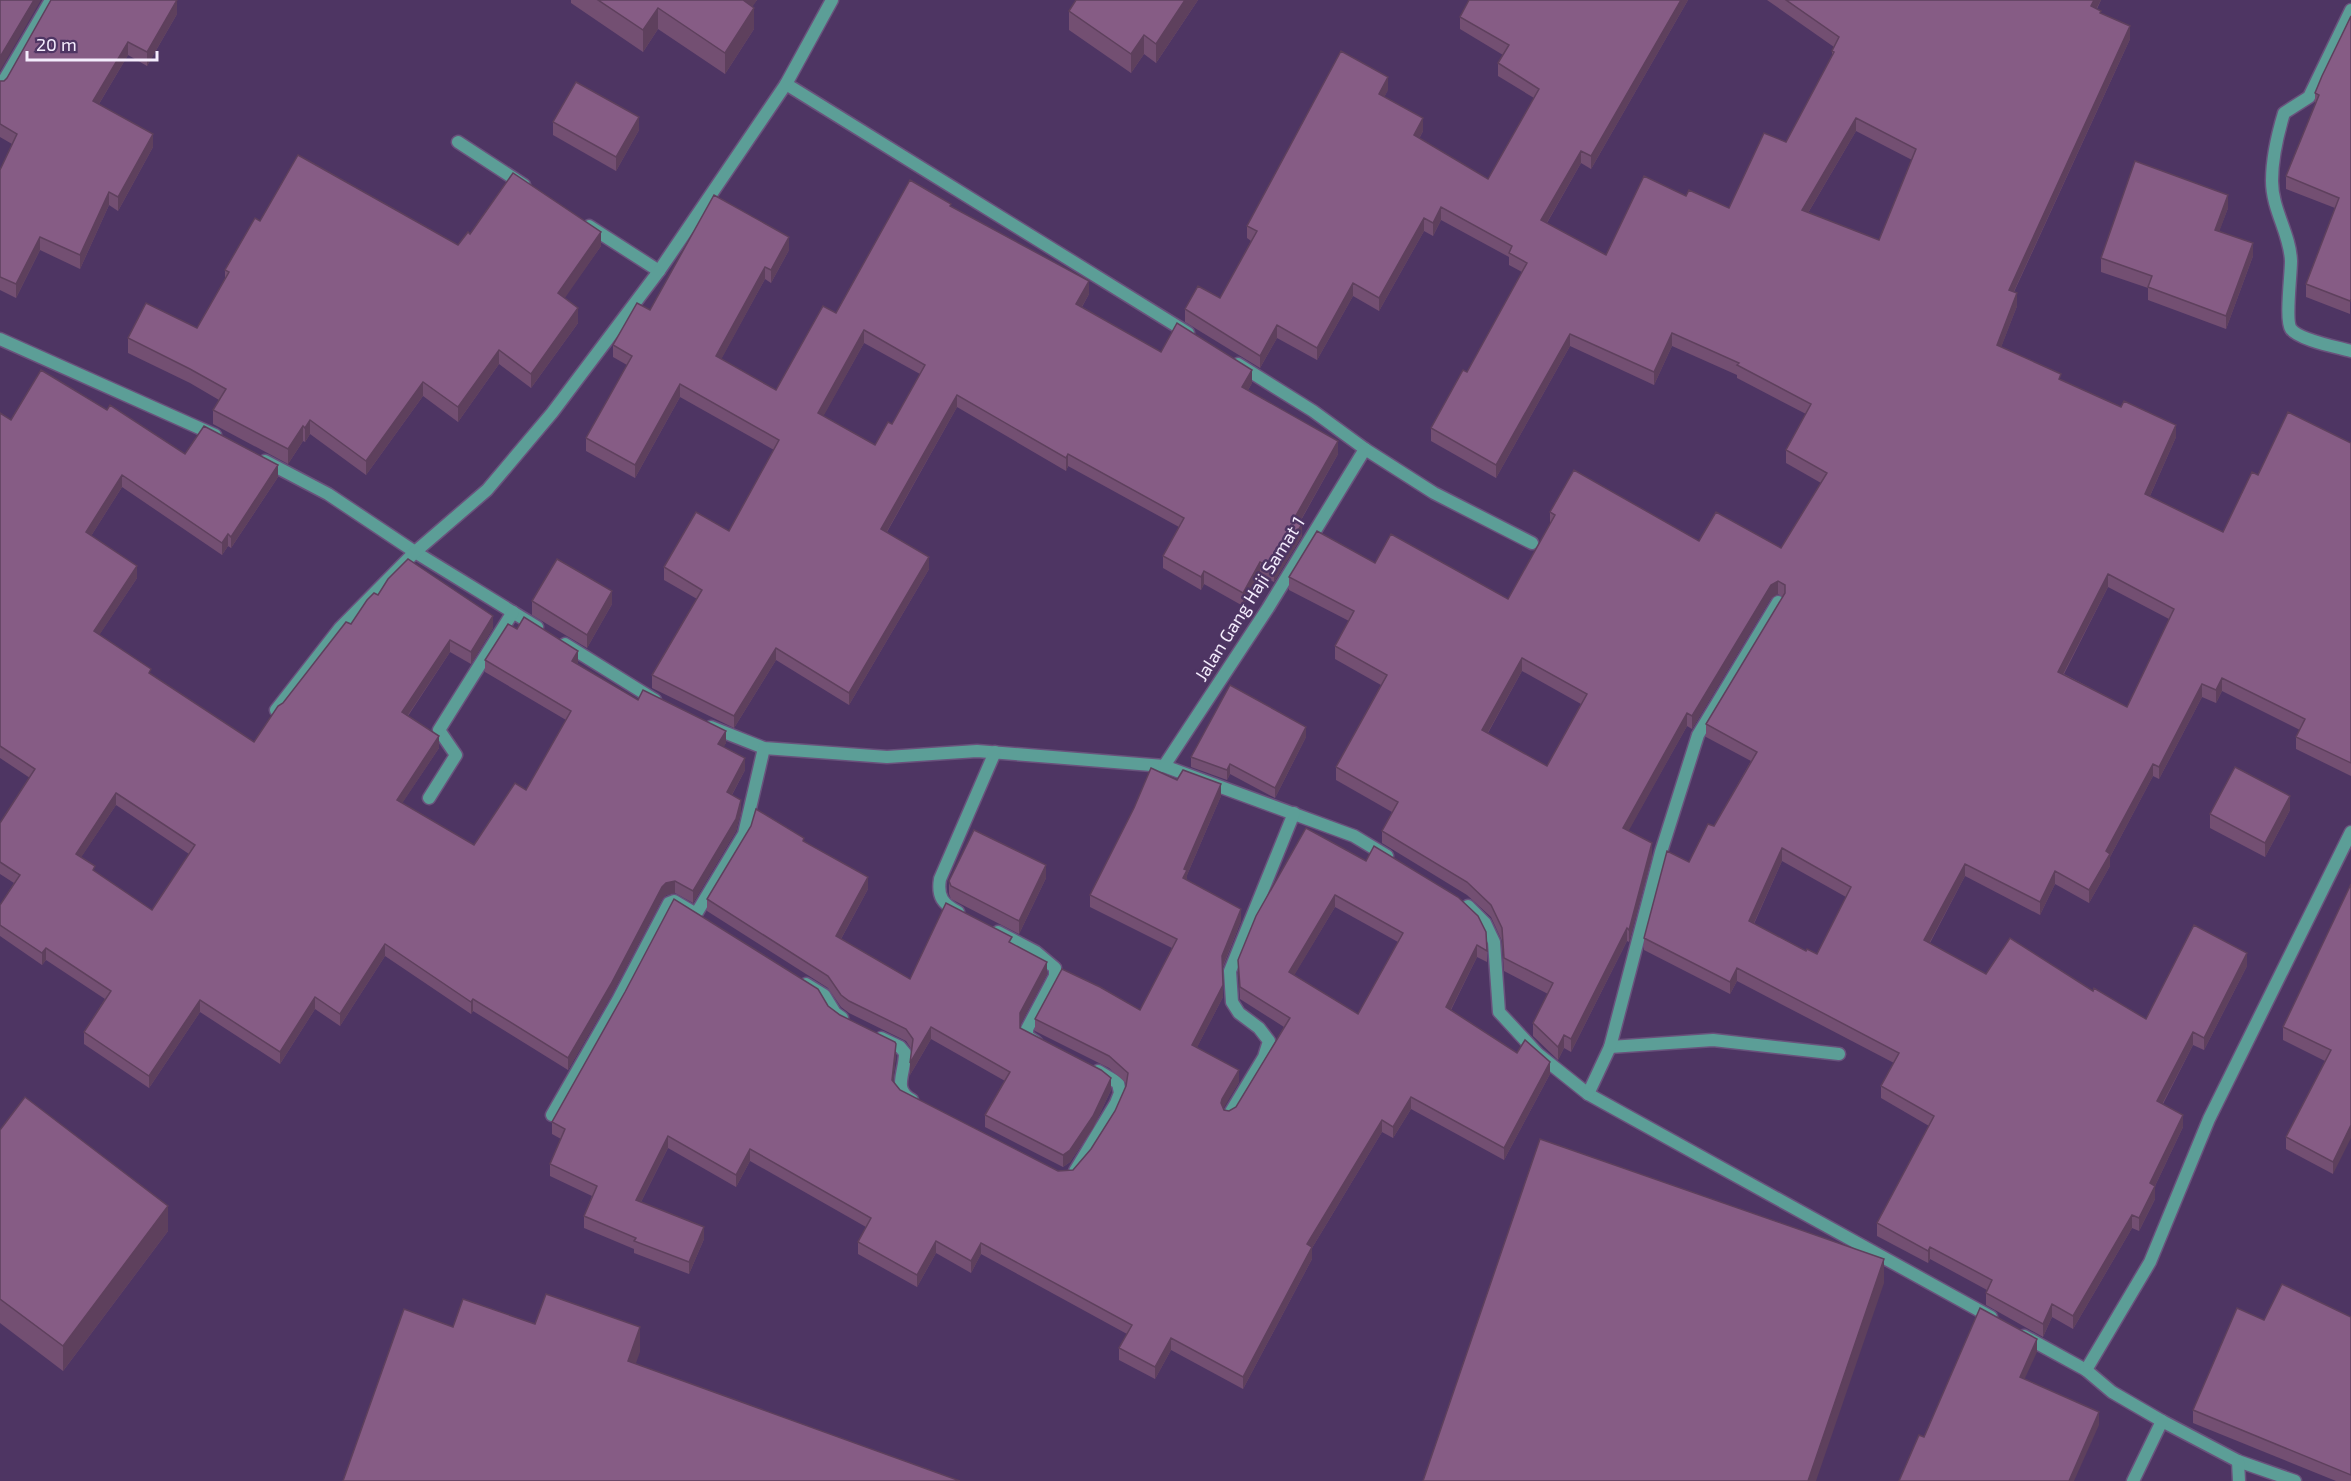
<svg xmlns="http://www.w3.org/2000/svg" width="2351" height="1481" font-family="'Exo 2',sans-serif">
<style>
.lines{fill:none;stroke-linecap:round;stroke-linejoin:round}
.minor-casing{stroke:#69527c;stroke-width:15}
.minor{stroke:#5c9e97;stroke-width:12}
.wall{fill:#734f72;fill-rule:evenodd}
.shaded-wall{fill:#5e405d}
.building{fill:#865c85;stroke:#5e405d;stroke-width:1.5;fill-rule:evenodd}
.labels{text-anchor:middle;stroke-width:5;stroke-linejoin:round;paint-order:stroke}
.street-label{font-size:18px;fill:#f4ecfd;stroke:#4e3563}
</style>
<rect width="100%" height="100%" fill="#4e3563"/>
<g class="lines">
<defs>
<g id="minor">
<path d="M2351 10 2309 97 2284 113C2277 136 2272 158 2272 181 2272 210 2290 233 2291 261 2291 275 2285 321 2291 329 2299 340 2337 347 2351 351"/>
<polyline points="786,84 1188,333"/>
<polyline points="0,87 51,0"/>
<polyline points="458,142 524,185"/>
<polyline points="589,226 659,271"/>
<polyline points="0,339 215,435"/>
<polyline points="1238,364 1313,411 1365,449 1434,493 1532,543"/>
<polyline points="265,461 328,494 415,552 537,627"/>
<polyline points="565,644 655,700"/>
<polyline points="276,710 340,628 415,552 487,490 552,413 659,271 786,84 832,0"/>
<polyline points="711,727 764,748 887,757 977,751 1164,766 1354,836 1387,856"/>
<polyline points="1164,766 1268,608 1365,449"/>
<polyline points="429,798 456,755 439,730 513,612"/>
<polyline points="1468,906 1485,923 1494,942 1499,1012 1538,1054 1588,1094 1991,1317"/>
<path d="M958 912C943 904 937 897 940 879L995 752"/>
<polyline points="998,932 1036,952 1055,968 1055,976 1027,1029 1027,1036 1036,1042"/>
<polyline points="806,984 824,995 835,1013 842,1018"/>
<path d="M881 1038 900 1047 905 1053C905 1074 892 1089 912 1100"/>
<polyline points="1610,1047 1713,1040 1839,1054"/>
<polyline points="1588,1094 1610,1047 1661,852 1698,735 1778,602"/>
<polyline points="552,1115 618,1000 669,903 674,901 696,914 744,834 764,748"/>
<polyline points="1229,1115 1264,1057 1269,1041 1259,1028 1239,1013 1232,1002 1230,971 1294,813"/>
<polyline points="1075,1171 1116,1103 1120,1093 1118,1083 1098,1071"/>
<polyline points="2024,1336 2086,1370 2112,1392 2162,1421 2238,1461 2295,1481"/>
<polyline points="2086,1370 2150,1262 2209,1119 2351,832"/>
<polyline points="2238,1461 2239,1481"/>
<polyline points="2133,1481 2162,1421"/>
</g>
</defs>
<use href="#minor" class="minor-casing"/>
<use href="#minor" class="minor"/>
</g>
<g class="wall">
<polygon points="571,0 757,0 752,6 754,29 725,74 658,29 643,52 571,3"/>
<polygon points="1076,0 1198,0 1156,63 1144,54 1131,73 1069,30 1069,11"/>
<path d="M1469 0H1688L1591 169 1581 163 1547 223 1606 255 1686 196 1729 208 1786 142 1832 56V51L1834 47 1767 0H2101L2097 9 2101 14 2130 39 2014 292 2017 306 2001 347 2061 380 2176 437 2150 496 2223 532 2258 475 2351 443V776L2296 749V737L2300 730 2222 691 2216 703 2202 697 2159 779 2153 776 2110 857V866L2089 903 2055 884 2040 915 1965 876 1930 943 1986 974 2093 991 2146 1019 2247 966 2204 1050 2193 1045 2163 1104 2183 1127 2155 1186V1199L2139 1231 2132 1228 2073 1329 2052 1317 2043 1337 1986 1305V1293L1987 1290 1930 1259 1928 1263 1877 1236V1223L1929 1126 1881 1098V1086L1894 1063 1737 981 1730 994 1644 950V938L1689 862 1714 826 1751 761 1706 737V724L1783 597 1778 594 1771 598 1692 729 1687 726 1628 831 1652 856 1629 942 1627 941 1571 1052 1564 1048 1558 1060 1533 1036V1023L1548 994 1504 971 1502 941 1491 917 1467 895 1382 843V831L1392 812 1336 780V767L1381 685 1335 659V646L1349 621 1289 590V577L1375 563 1508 599 1550 524V512L1699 541 1781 548 1821 483 1786 463V450L1806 414 1737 378V375L1672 346 1654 385 1570 346 1496 478 1431 441V428L1467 372 1522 272 1509 265V257L1441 220 1433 236 1424 231 1379 311 1353 296 1317 360 1277 338 1260 368 1185 322V309L1220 298 1251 241 1247 238V226L1388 90 1384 97 1423 131 1419 139 1488 179 1534 98 1498 76V63L1503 55 1460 29V17ZM1856 131 1912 160 1879 240 1808 213ZM2108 587 2169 619 2127 707 2064 674ZM1522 671 1581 704 1547 766 1488 733ZM1782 861 1846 897 1817 954 1806 951 1754 924Z"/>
<polygon points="177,14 147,66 128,55 99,104 153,147 118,211 109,205 80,269 40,250 16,298 0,290 0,170 12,144 0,137 0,81 4,81"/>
<polygon points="2351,16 2350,314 2306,297 2306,284 2335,208 2286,189 2286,176 2315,104 2315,93"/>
<polygon points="553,122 639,130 616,171 553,135"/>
<path d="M951 206 1089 294 1082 307 1161 352 1252 383 1248 390 1338 454 1300 522 1302 536 1274 582 1260 575 1243 606 1204 584 1201 590 1163 568V556L1179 527 1068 466 1066 471 957 407 887 532 929 569 849 705 776 660 734 728 652 688V675L697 599 664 580V567L729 531 774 450 680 397 635 478 586 451V438L627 365 613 357V345L650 310 789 250 771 283 765 279 721 359 776 390 836 313ZM864 343 920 374 892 424 875 445 823 416Z"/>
<polygon points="2228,208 2219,231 2253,256 2226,329 2148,300 2148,288 2101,272 2101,258"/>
<polygon points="260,221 458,245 470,234 601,246 564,298 578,323 531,388 499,364 458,422 423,396 366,475 310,434 305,442 303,441 288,464 213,424 213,410 219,400 190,383 128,353 128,338 197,328 225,279 225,270"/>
<path d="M107 410 185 454 278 477 231 548 228 546 222 555 122 487 91 536 137 578 99 635 151 675 254 742 283 703 378 595 493 628 471 664 450 652 408 716 439 748 402 803 474 845 526 790 566 720 485 672V660L578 662 577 664 638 700 726 743 723 747 745 770 732 795 741 812 736 831 693 903 675 893 666 895 662 899 611 996 568 1070 473 1011 471 1014 385 956 340 1026 315 1009 280 1064 200 1012 149 1088 84 1044V1032L105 999 46 960 42 965 0 936V905L14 883 0 874V823L30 778 0 758V413L11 420ZM116 805 189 854 152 910 95 872 81 857Z"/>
<polygon points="532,601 612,604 587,648 532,615"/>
<polygon points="1306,737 1275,798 1230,774 1227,780 1191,767 1191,757"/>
<path d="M1177 780 1221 796 1187 875V880L1241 921 1223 967V997L1197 1047 1239 1082 1223 1108 1224 1110 1229 1111 1236 1107 1284 1027 1240 999 1238 960 1306 828 1487 951V962L1477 957 1451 1010 1550 1074 1504 1160 1411 1109 1393 1138 1382 1132 1312 1248V1259L1243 1389 1171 1350 1155 1379 1119 1360V1348L1127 1334 981 1254 971 1273 936 1253 917 1287 858 1254V1242L866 1227 750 1161 736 1187 668 1148 641 1202 704 1239 689 1274 634 1253V1249L584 1228V1216L592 1196 550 1176V1164L561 1139 552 1134V1122L828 1006 896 1055 893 1081 900 1090 1058 1171 1073 1170 1091 1149 1115 1111 1126 1086 1127 1084 1109 1068 1035 1031V1019L1140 1010 1172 948 1090 907V895ZM1335 907 1398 942 1358 1014 1294 975Z"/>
<polygon points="2290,810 2265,857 2210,828 2210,814"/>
<polygon points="804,842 868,889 841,939 910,979 1012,944 1047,974 1020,1025 1020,1028 1111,1090 1093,1128 1070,1162 1063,1167 985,1127 985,1115 1005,1081 931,1039 910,1075 912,1050 906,1041 849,1013 841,1007 828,988 707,911 707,899"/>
<polygon points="1046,878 1019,934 951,899 949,894 949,881"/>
<polygon points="2351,884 2333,1174 2286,1149 2286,1137 2325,1061 2283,1040 2283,1027"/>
<polygon points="0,1130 168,1231 63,1371 0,1323"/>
<polygon points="2351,1317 2351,1481 2336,1481 2193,1423 2193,1410 2264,1320"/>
</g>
<g class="shaded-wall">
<polygon points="34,0 41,0 0,71 0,57"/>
<polygon points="177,0 177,14 147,66 147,52"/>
<polygon points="743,0 757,0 743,21"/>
<polygon points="1185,0 1198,0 1156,63 1156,44"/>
<polygon points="1681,0 1688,0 1591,169 1591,156"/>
<polygon points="2094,0 2101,0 2091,19 2091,6"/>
<polygon points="658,8 658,29 643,52 643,30"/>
<polygon points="754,8 754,29 725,74 725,53"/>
<polygon points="2130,26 2130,39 2009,302 2009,290"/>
<polygon points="1144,35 1144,54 1131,73 1131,54"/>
<polygon points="128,42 128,55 93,114 93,101"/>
<polygon points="1388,77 1388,90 1379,107 1379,94"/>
<polygon points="639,117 639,130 616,171 616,157"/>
<polygon points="1423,118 1423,131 1414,148 1414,135"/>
<polygon points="1856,118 1856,131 1802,223 1802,210"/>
<polygon points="153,134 153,147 118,211 118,197"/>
<polygon points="1581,151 1581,163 1541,233 1541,220"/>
<polygon points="109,192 109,205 80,269 80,255"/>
<polygon points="2228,195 2228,208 2215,243 2215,230"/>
<polygon points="1441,207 1441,220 1433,236 1433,223"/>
<polygon points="1424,218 1424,231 1379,311 1379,298"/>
<polygon points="601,232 601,246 558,308 558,293"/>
<polygon points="40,237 40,250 16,298 16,284"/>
<polygon points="789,237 789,250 771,283 771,270"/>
<polygon points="2253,243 2253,256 2226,329 2226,316"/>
<polygon points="765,267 765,279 716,369 716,356"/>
<polygon points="1089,281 1089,294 1076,317 1076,304"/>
<polygon points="1353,283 1353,296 1317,360 1317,348"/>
<polygon points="2017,293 2017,306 1997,358 1997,345"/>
<polygon points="578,308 578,323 531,388 531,374"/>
<polygon points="1277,325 1277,338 1260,368 1260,356"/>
<polygon points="864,330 864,343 818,426 818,413"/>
<polygon points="1672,333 1672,346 1654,385 1654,372"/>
<polygon points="1570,334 1570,346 1496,478 1496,465"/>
<polygon points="499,350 499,364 458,422 458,407"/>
<polygon points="1252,370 1252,383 1242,400 1242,387"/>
<polygon points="423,382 423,396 366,475 366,461"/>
<polygon points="680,384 680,397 635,478 635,465"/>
<polygon points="957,395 957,407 881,542 881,529"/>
<polygon points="310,420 310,434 305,442 305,428"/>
<polygon points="2176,425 2176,437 2145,507 2145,494"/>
<polygon points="303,426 303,441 288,464 288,449"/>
<polygon points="1338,441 1338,454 1294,532 1294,519"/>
<polygon points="1068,454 1068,466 1066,471 1066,458"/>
<polygon points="278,465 278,477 231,548 231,537"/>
<polygon points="122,475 122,487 86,544 86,532"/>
<polygon points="1302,524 1302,536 1274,582 1274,569"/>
<polygon points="228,534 228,546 222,555 222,543"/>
<polygon points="929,557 929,569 849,705 849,693"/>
<polygon points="1260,562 1260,575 1243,606 1243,593"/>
<polygon points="137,566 137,578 94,643 94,631"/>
<polygon points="1204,571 1204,584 1201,590 1201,577"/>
<polygon points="2108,574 2108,587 2058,684 2058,672"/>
<polygon points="1778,581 1778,594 1771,598 1692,729 1692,716 1771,585"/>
<polygon points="612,591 612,604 587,648 587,635"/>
<polygon points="493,616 493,628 471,664 471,652"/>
<polygon points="450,640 450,652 402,724 402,712"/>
<polygon points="776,648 776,660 734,728 734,716"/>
<polygon points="578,651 578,662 572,673 572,661"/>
<polygon points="1522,658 1522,671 1482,743 1482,730"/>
<polygon points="2222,678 2222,691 2216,703 2216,690"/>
<polygon points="2202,684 2202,697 2159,779 2159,767"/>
<polygon points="1687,713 1687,726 1623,841 1623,828"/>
<polygon points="1306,727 1306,737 1275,798 1275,788"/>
<polygon points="726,731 726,743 718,756 718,744"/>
<polygon points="439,736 439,748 397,811 397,800"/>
<polygon points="745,758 745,770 727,804 727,792"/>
<polygon points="1230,764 1230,774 1227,780 1227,770"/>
<polygon points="2153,764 2153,776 2110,857 2110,866 2089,903 2089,890 2106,851"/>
<polygon points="1221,784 1221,796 1187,875 1187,882 1183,878 1184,869"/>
<polygon points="116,793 116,805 76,865 76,854"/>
<polygon points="2290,796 2290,810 2265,857 2265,843"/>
<polygon points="741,800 741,812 736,831 693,903 693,891"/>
<polygon points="1652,843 1652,856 1629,942 1629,930"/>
<polygon points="1782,848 1782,861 1749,934 1749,921"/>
<polygon points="1965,864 1965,876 1924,953 1924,940"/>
<polygon points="1046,865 1046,878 1019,934 1019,921"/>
<polygon points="2055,871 2055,884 2040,915 2040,902"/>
<polygon points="868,877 868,889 836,948 836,936"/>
<polygon points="675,881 675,893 666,895 662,899 611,996 568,1070 568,1058 662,887 666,883"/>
<polygon points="1335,895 1335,907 1289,984 1289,972"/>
<polygon points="1241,909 1241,921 1222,968 1222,956"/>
<polygon points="1627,928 1627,941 1571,1052 1571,1039"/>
<polygon points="385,944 385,956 340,1026 340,1014"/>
<polygon points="1477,945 1477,957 1446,1019 1446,1007"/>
<polygon points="46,948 46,960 42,965 42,953"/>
<polygon points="2247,953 2247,966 2204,1050 2204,1038"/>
<polygon points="1047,962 1047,974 1020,1025 1020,1013"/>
<polygon points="1737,968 1737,981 1730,994 1730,982"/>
<polygon points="1223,985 1223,997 1192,1057 1192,1045"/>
<polygon points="315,997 315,1009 280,1064 280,1052"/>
<polygon points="473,999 473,1011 471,1014 471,1002"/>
<polygon points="200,1000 200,1012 149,1088 149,1076"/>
<polygon points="931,1027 931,1039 910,1075 910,1063"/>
<polygon points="2193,1032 2193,1045 2157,1114 2157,1101"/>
<polygon points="1564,1035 1564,1048 1558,1060 1558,1047"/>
<polygon points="896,1044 896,1055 892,1092 892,1080"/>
<polygon points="1550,1062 1550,1074 1504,1160 1504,1148"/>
<polygon points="1239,1070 1239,1082 1222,1111 1221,1103 1222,1099"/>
<polygon points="1111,1078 1111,1090 1093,1128 1070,1162 1063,1167 1063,1155"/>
<polygon points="1411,1097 1411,1109 1393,1138 1393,1127"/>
<polygon points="2183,1115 2183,1127 2155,1186 2155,1199 2139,1231 2139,1218 2150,1183"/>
<polygon points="1382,1120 1382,1132 1312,1248 1312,1259 1243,1389 1243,1377 1307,1244"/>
<polygon points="2351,1125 2351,1138 2333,1174 2333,1162"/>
<polygon points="668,1136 668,1148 636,1212 636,1200"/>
<polygon points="750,1149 750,1161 736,1187 736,1175"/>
<polygon points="168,1206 168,1231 63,1371 63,1346"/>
<polygon points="2132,1215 2132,1228 2073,1329 2073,1316"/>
<polygon points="704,1227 704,1239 689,1274 689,1262"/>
<polygon points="936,1241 936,1253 917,1287 917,1275"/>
<polygon points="981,1243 981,1254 971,1273 971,1261"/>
<polygon points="1930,1247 1930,1259 1928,1263 1928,1251"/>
<polygon points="1884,1259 1884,1283 1816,1481 1808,1481"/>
<polygon points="2052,1304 2052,1317 2043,1337 2043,1324"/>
<polygon points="640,1327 640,1352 628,1385 628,1361"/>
<polygon points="1171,1338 1171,1350 1155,1379 1155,1367"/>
<polygon points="2037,1339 2037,1352 2020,1389 2020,1377"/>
<polygon points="2099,1412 2099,1425 2074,1481 2069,1481"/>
</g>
<g class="building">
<polygon points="0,0 34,0 0,57"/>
<polygon points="51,0 177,0 147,52 128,42 93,101 153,134 118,197 109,192 80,255 40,237 16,284 0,277 0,170 17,134 0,124 0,81 4,81 7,78"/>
<polygon points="598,0 743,0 754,8 725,53 658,8 643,30"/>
<polygon points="1076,0 1185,0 1156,44 1144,35 1131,54 1069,11"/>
<path d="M1469 0H1681L1591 156 1581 151 1541 220 1606 255 1644 176 1686 196 1689 190 1729 208 1764 133 1786 142 1834 52 1832 51 1839 37 1786 0H2094L2091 6 2101 11 2100 13 2130 26 2009 290 2017 293 1997 345 2061 374 2059 379 2121 407 2124 401 2176 425 2145 494 2223 532 2252 472 2258 475 2288 412 2351 443V763L2296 737 2305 719 2222 678 2216 690 2202 684 2159 767 2153 764 2106 851 2110 854 2089 890 2055 871 2040 902 1965 864 1924 940 1986 974 2010 938 2093 991 2094 988 2146 1019 2194 925 2247 953 2204 1038 2193 1032 2157 1101 2183 1115 2150 1183 2155 1186 2139 1218 2132 1215 2073 1316 2052 1304 2043 1324 1986 1293 1992 1280 1930 1247 1928 1251 1877 1223 1934 1116 1881 1086 1899 1053 1737 968 1730 982 1644 938 1667 851 1689 862 1708 824 1714 826 1757 752 1706 724 1785 593V585L1778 581 1771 585 1692 716 1687 713 1623 828 1652 843 1629 930 1627 928 1571 1039 1564 1035 1558 1047 1533 1023 1553 983 1504 958 1502 928 1491 905 1467 882 1382 831 1398 802 1336 767 1387 675 1335 646 1354 611 1289 577 1317 531 1375 563 1391 534 1508 599 1555 515 1550 512 1574 470 1699 541 1716 512 1781 548 1827 473 1786 450 1811 404 1737 365 1739 363 1672 333 1654 372 1570 334 1496 465 1431 428 1463 370 1467 372 1527 263 1509 253 1512 246 1441 207 1433 223 1424 218 1379 298 1353 283 1317 348 1277 325 1260 356 1185 309 1198 286 1220 298 1257 231 1247 226 1341 51 1388 77 1379 94 1423 118 1414 135 1488 179 1539 89 1498 63 1509 45 1460 17ZM1856 118 1916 149 1879 240 1802 210ZM2108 574 2174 609 2127 707 2058 672ZM1522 658 1587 694 1547 766 1482 730ZM1782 848 1851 887 1817 954 1807 949 1806 951 1749 921Z"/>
<polygon points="2351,16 2351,299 2350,301 2306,284 2339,198 2286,176 2319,95 2315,93 2322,76"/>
<polygon points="576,82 639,117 616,157 553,122"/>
<polygon points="298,155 458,245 468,232 470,234 513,173 601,232 558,293 578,308 531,374 499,350 458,407 423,382 366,461 310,420 305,428 303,426 288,449 213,410 226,389 190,369 128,338 146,303 197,328 229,272 225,270 255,218 260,221"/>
<polygon points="2135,161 2228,195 2215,230 2253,243 2226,316 2148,287 2152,276 2101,258"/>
<path d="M910 180 951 204 950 206 1089 281 1076 304 1161 352 1177 323 1252 370 1242 387 1338 441 1294 519 1302 524 1274 569 1260 562 1243 593 1204 571 1201 577 1163 556 1184 518 1068 454 1066 458 957 395 881 529 929 557 849 693 776 648 734 716 652 675 702 590 664 567 696 512 729 531 779 440 680 384 635 465 586 438 632 356 613 345 637 303 650 310 714 195 789 237 771 270 765 267 716 356 776 390 823 306 836 313ZM864 330 925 365 892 424 888 422 875 445 818 413Z"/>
<path d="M41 370 107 410 110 405 185 454 204 426 278 465 231 537 228 534 222 543 122 475 86 532 137 566 94 631 151 669 149 673 254 742 278 706 283 703 346 622 351 624 367 600 374 593 378 595 388 579 408 559 493 616 471 652 450 640 402 712 439 736 397 800 474 845 515 783 526 790 571 711 485 660 508 624 517 629 524 617 578 651 572 661 638 700 643 690 726 731 718 744 745 758 727 792 741 800 736 819 693 891 675 881 666 883 662 887 611 984 568 1058 473 999 471 1002 385 944 340 1014 315 997 280 1052 200 1000 149 1076 84 1032 111 991 46 948 42 953 0 925V905L20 875 0 862V823L35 769 0 746V413L11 420ZM116 793 195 845 152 910 93 870 95 866 76 854Z"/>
<polygon points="557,559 612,591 587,635 532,601"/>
<polygon points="1230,685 1306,727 1275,788 1230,764 1227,770 1191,757"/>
<polygon points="2235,767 2290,796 2265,843 2210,814"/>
<path d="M1151 768 1177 780 1183 770 1221 784 1184 869 1187 870 1183 878 1241 909 1222 956 1223 985 1192 1045 1239 1070 1222 1099 1221 1103 1224 1110 1229 1111 1236 1107 1290 1018 1240 987 1238 960 1256 916 1306 828 1366 861 1374 846 1458 897 1478 916 1486 932 1487 951 1477 945 1446 1007 1517 1053 1525 1040 1550 1062 1504 1148 1411 1097 1393 1127 1382 1120 1307 1244 1312 1247 1243 1377 1171 1338 1155 1367 1119 1348 1132 1325 981 1243 971 1261 936 1241 917 1275 858 1242 871 1218 750 1149 736 1175 668 1136 636 1200 704 1227 689 1262 634 1241 636 1238 584 1216 597 1186 550 1164 565 1129 552 1122 625 992 674 899 818 989 828 1006 840 1015 895 1042 896 1044 892 1080 900 1090 1058 1171 1073 1170 1091 1149 1115 1111 1126 1086 1128 1073 1109 1056 1035 1019 1062 969 1100 987 1140 1010 1177 939 1090 895 1134 808ZM1335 895 1403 933 1358 1014 1289 972Z"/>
<polygon points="756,809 804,838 803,841 868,877 836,936 910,979 946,903 1012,937 1009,942 1047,962 1020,1013 1020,1028 1101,1070 1111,1078 1093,1116 1070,1150 1063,1155 985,1115 1010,1072 931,1027 910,1063 913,1039 906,1029 849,1001 841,995 828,976 707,899 751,826"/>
<polygon points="974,830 1046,865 1019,921 951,886 949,881"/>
<polygon points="2351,884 2351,1125 2333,1162 2286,1137 2331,1050 2283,1027"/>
<polygon points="25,1097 168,1206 63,1346 0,1299 0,1130"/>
<polygon points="1540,1139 1884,1259 1808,1481 1423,1481"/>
<polygon points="2282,1284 2351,1317 2351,1475 2193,1410 2237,1308 2264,1320"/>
<polygon points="546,1294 640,1327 628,1361 960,1481 343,1481 404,1309 453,1327 463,1299 535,1324"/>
<polygon points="1980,1308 2037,1339 2020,1377 2099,1412 2069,1481 1899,1481 1919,1435 1924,1437"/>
</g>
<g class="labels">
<g class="street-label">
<text transform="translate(1250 599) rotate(-58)" y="6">Jalan Gang Haji Samat 1</text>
</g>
</g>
<path d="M27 51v9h130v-9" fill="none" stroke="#f4ecfd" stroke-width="3"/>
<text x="36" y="51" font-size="18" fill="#f4ecfd" stroke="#4e3563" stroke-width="4.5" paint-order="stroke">20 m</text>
</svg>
